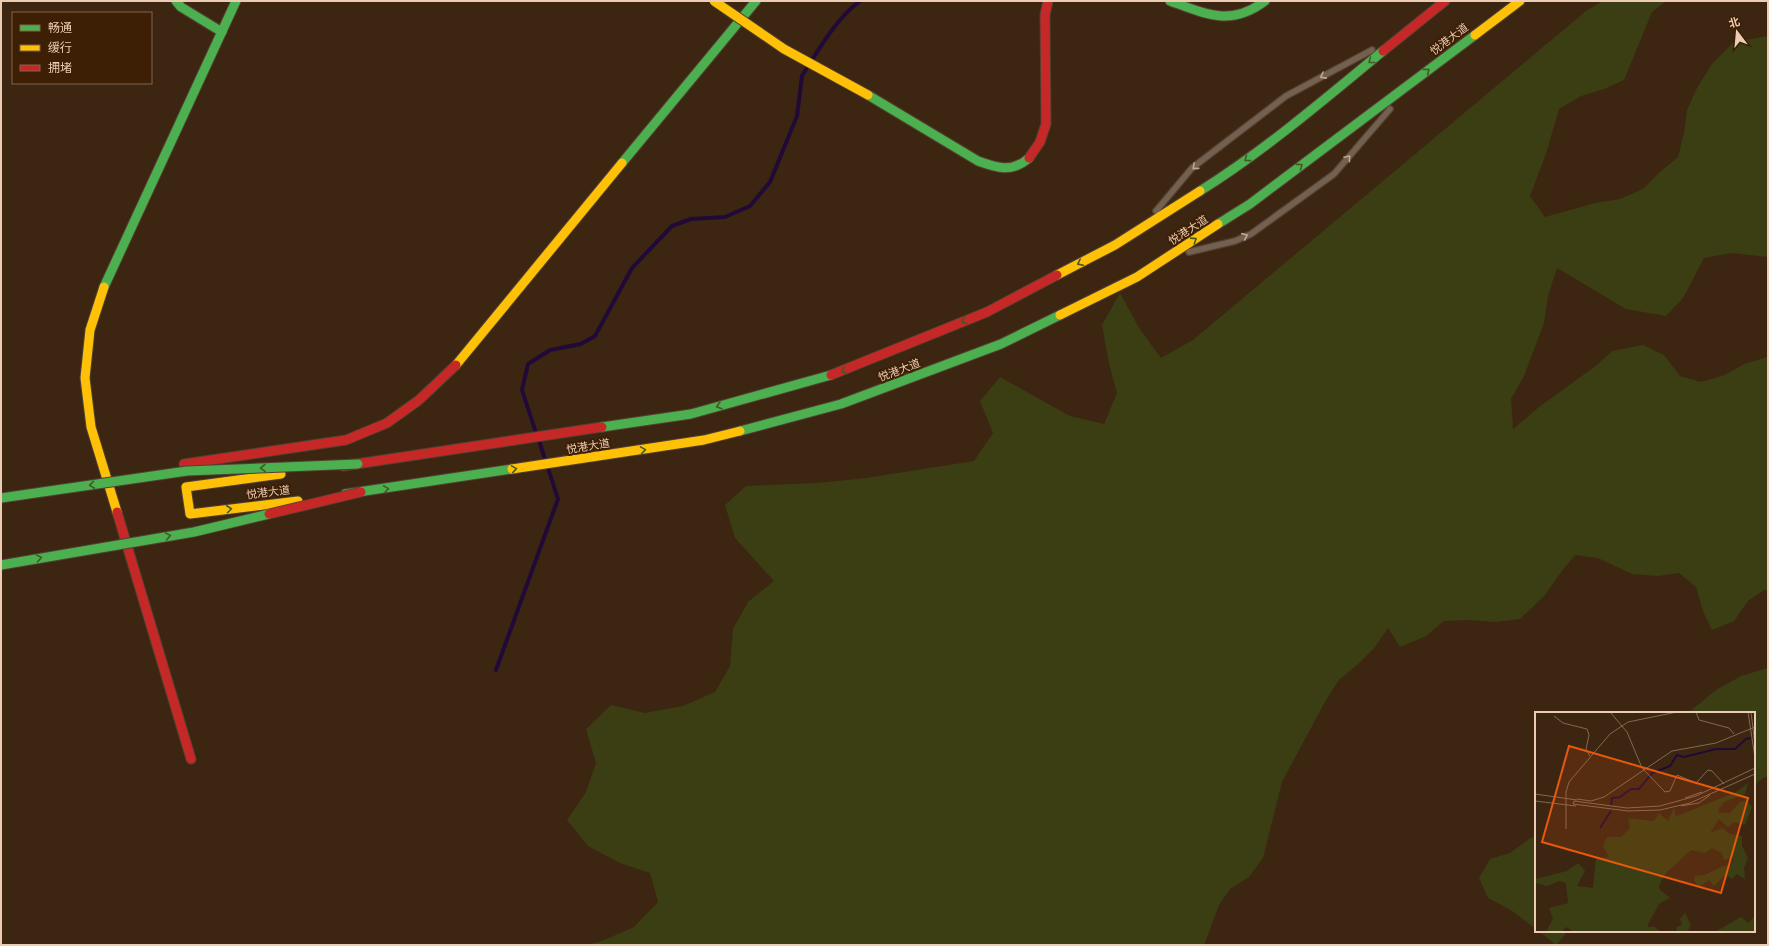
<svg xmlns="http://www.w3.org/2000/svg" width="1769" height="946" font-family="Cabin,'Noto Sans SC',sans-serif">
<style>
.green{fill:#3a3e12}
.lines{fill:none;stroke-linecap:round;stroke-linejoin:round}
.stream{stroke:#220a38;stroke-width:4}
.lane-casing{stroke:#534031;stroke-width:8}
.fast-casing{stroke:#534031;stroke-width:11}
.slow-casing{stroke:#534031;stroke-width:11}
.jam-casing{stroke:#534031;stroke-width:11}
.lane{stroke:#74604e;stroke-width:5.5}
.fast{stroke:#4caf50;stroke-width:9}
.slow{stroke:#ffc107;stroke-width:9}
.jam{stroke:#c62828;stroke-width:9}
.fast-bridge-casing{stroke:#534031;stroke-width:11;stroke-linecap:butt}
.slow-bridge-casing{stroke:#534031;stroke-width:11;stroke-linecap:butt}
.jam-bridge-casing{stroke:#534031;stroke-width:11;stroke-linecap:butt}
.fast-bridge{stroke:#4caf50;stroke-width:9}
.slow-bridge{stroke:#ffc107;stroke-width:9}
.jam-bridge{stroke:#c62828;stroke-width:9}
.oneway{stroke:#435923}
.oneway2{stroke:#c3a690}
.labels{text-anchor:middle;stroke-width:4;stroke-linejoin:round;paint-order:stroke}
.street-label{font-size:11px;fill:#edccb4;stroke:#3d1f05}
.inset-river{fill:none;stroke:#220a38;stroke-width:2}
.inset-road{fill:none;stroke:#836853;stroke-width:1}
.view{fill:#e8590c;fill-opacity:0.15;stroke:#e8590c;stroke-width:2}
.inset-edge{fill:none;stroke:#edccb4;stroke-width:2}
</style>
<rect width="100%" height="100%" fill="#3c2612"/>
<g class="green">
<polygon points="1603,1 1666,1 1652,12 1624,80 1604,89 1581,96 1559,109 1546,154 1530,196 1545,217 1595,203 1620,199 1643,189 1660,172 1678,157 1684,133 1687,110 1697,88 1712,64 1734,42 1768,36 1768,257 1731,253 1704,258 1683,298 1666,316 1626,309 1557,268 1548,296 1544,323 1524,376 1511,399 1513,429 1539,407 1597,365 1612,351 1643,345 1664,355 1680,376 1701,382 1725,375 1744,364 1768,357 1768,590 1764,590 1748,601 1734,621 1712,630 1703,611 1696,587 1679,573 1658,576 1632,574 1598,558 1575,555 1561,572 1545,595 1520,619 1495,622 1469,620 1444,621 1426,636 1400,647 1388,628 1375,647 1357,665 1339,680 1326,700 1282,782 1263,858 1249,877 1230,889 1219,905 1204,945 586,945 602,941 634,927 658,902 650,873 620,863 588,846 567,820 586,792 596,763 586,729 611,705 645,713 683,706 715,692 730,666 733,629 748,602 774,581 735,538 725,505 746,486 818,483 866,478 974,461 993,433 980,401 1000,377 1070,416 1104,424 1117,393 1109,364 1102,325 1120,293 1139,328 1161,358 1193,340 1586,11"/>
<polygon points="1768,668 1768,776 1763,778 1754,785 1754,713 1688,713 1716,690 1741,676"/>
<polygon points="1536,836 1536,929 1511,910 1488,898 1479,878 1490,859 1510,853 1529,839"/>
<polygon points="1539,931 1568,931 1556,945"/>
</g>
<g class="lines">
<g class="stream">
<path d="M812 60C826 38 839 17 860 1"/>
<polyline points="536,433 522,390 528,364 550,350 581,344 595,336 632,268 672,226 691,219 725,217 750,206 770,182 797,116 802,76 808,66"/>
<polyline points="539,441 545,459"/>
<polyline points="496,670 558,499 548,468"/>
</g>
<defs>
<g id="lane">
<polyline points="1156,211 1192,168 1286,96 1372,50"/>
<polyline points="1189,252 1235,241 1251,234 1334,174 1390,109"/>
</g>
<g id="fast">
<polyline points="176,1 181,7 222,32"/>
<path d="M1170 1C1206 14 1231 27 1265 1"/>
<path d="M868 95 978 161C997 168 1012 173 1029 158"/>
<polyline points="622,163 756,1"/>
<path d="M1200 191C1265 150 1324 100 1383 51"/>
<polyline points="1218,224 1250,204 1475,35"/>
<polyline points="104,287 236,1"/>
<polyline points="602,427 691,414 831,375"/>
<polyline points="740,431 841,404 1001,344 1060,315"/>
<polyline points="345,494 512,469"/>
</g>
<g id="slow">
<polyline points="1475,35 1520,1"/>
<polyline points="1057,275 1115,245 1200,191"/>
<polyline points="104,287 90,330 85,378 91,427 117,512"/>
<polyline points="1060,315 1137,277 1218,224"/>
<polyline points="456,365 622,163"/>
<polyline points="512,469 704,440 740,431"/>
<polyline points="281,474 186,487 190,514 298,501"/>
</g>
<g id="jam">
<polyline points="1383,51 1445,1"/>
<polyline points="1029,158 1040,142 1046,124 1045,15 1048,1"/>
<polyline points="831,375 987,312 1057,275"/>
<polyline points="184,464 346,440 387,423 419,400 456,365"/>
<polyline points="343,466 602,427"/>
<polyline points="117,512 191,759"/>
</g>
</defs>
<use href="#lane" class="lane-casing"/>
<use href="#fast" class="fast-casing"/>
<use href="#slow" class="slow-casing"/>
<use href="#jam" class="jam-casing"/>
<use href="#lane" class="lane"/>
<use href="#fast" class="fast"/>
<use href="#slow" class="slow"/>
<use href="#jam" class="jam"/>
<defs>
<g id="fast-bridge">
<polyline points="1,498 187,471 358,464"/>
<polyline points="1,565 194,532 269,514"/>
</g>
<polyline id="slow-bridge" points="714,1 784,49 868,95"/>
<polyline id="jam-bridge" points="269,514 361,492"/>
</defs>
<use href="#fast-bridge" class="fast-bridge-casing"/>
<use href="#slow-bridge" class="slow-bridge-casing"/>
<use href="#jam-bridge" class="jam-bridge-casing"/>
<use href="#fast-bridge" class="fast-bridge"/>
<use href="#slow-bridge" class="slow-bridge"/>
<use href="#jam-bridge" class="jam-bridge"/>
</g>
<defs><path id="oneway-chevron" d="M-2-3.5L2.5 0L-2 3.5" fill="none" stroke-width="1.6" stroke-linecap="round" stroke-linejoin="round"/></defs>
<g class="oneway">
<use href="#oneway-chevron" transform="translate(1371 61) rotate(141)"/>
<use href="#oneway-chevron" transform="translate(1427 71) rotate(-37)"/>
<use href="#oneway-chevron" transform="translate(1247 159) rotate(143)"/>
<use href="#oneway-chevron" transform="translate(1300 166) rotate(-37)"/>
<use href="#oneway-chevron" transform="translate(1194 240) rotate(-33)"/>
<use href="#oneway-chevron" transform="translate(1080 263) rotate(153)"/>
<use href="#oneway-chevron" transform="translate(964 321) rotate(158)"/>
<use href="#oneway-chevron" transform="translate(844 371) rotate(158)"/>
<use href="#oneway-chevron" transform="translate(719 406) rotate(164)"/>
<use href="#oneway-chevron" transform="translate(643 450) rotate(-9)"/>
<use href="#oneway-chevron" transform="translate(263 468) rotate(178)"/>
<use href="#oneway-chevron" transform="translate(514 469) rotate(-9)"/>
<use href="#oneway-chevron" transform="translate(92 485) rotate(172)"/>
<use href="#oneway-chevron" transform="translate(386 489) rotate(-9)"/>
<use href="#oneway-chevron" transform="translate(229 509) rotate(-7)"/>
<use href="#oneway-chevron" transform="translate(168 536) rotate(-10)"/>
<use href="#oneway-chevron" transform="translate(39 558) rotate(-10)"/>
</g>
<g class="oneway2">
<use href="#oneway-chevron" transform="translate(1323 76) rotate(152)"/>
<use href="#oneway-chevron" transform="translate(1348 158) rotate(-50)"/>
<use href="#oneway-chevron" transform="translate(1195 167) rotate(139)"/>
<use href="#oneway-chevron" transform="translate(1245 236) rotate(-24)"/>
</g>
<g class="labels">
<g class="street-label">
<text transform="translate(1449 39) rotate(-37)" y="4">悦港大道</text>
<text transform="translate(1188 230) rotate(-33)" y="4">悦港大道</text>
<text transform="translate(899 370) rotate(-21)" y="4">悦港大道</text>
<text transform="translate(588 446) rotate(-9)" y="4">悦港大道</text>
<text transform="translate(268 492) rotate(-7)" y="4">悦港大道</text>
</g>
</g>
<g transform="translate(1535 712)">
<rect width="220" height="220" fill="#3c2612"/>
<path d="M213 71 210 82 189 90 183 98 184 101H195L205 90 212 89 217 95 210 113 199 110 193 115 184 107 175 121 187 116 195 122 207 124V134L213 146 209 156 210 167 202 162 197 167 192 164 188 165 179 174 174 168 164 175 159 168 160 164 170 163 188 154 196 153 198 146 189 148 187 141 177 136 170 141 156 138 131 161 124 174 125 178 135 186 124 192 113 212V215H120L125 220H39L32 215 26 220H11L18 206 14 196 33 191 31 171 25 169 12 174 0 171V167L32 159 43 151 50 159 42 174 58 176 61 146 74 145 68 134 72 125H86L95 116 93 106 119 109 124 101 133 109 139 96 141 104 145 103 201 80ZM150 201 156 213 152 220H142L141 215 147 213 145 207ZM220 204V220H180L206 205 213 211Z" fill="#3a3e12"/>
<path class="inset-river" d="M76 93 77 86 85 85 96 77H104L117 61 135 54 142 43 149 45 181 37H200L211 27 216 26M65 116 76 99"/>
<path class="inset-road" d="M75 0 92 20 107 56 130 80 135 79 142 63 161 71 173 58 177 59 189 72M161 0 164 8 194 16 199 22M213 0 220 46M216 0 220 33M19 4 28 11 52 17 54 23 51 37 55 44M220 56 161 84 125 94 92 96 39 89 38 92 93 99 125 98 155 91 220 62M0 82 42 88M150 86 167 80M42 87 56 89 69 85 137 39 181 31 220 15M0 89 41 94M146 94 164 91 175 83M31 117V80L34 70 75 22 93 10 142 0"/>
<path class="view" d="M34 34 213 86 186 181 7 130Z"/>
<rect width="220" height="220" class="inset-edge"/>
</g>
<rect width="1769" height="946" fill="none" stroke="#edccb4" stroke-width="4"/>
<rect x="12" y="12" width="140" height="72" fill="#3d1f05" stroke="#83644b"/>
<rect x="20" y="25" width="20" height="6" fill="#4caf50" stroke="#83644b"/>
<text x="48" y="32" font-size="12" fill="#edccb4">畅通</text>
<rect x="20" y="45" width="20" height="6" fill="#ffc107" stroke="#83644b"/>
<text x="48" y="52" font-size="12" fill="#edccb4">缓行</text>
<rect x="20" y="65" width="20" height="6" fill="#c62828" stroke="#83644b"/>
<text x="48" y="72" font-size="12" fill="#edccb4">拥堵</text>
<g transform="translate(1737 32) rotate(344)" stroke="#3d1f05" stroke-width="3" paint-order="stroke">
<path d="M0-3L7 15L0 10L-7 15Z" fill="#edccb4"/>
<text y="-6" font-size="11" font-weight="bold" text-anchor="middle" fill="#edccb4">北</text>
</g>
</svg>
